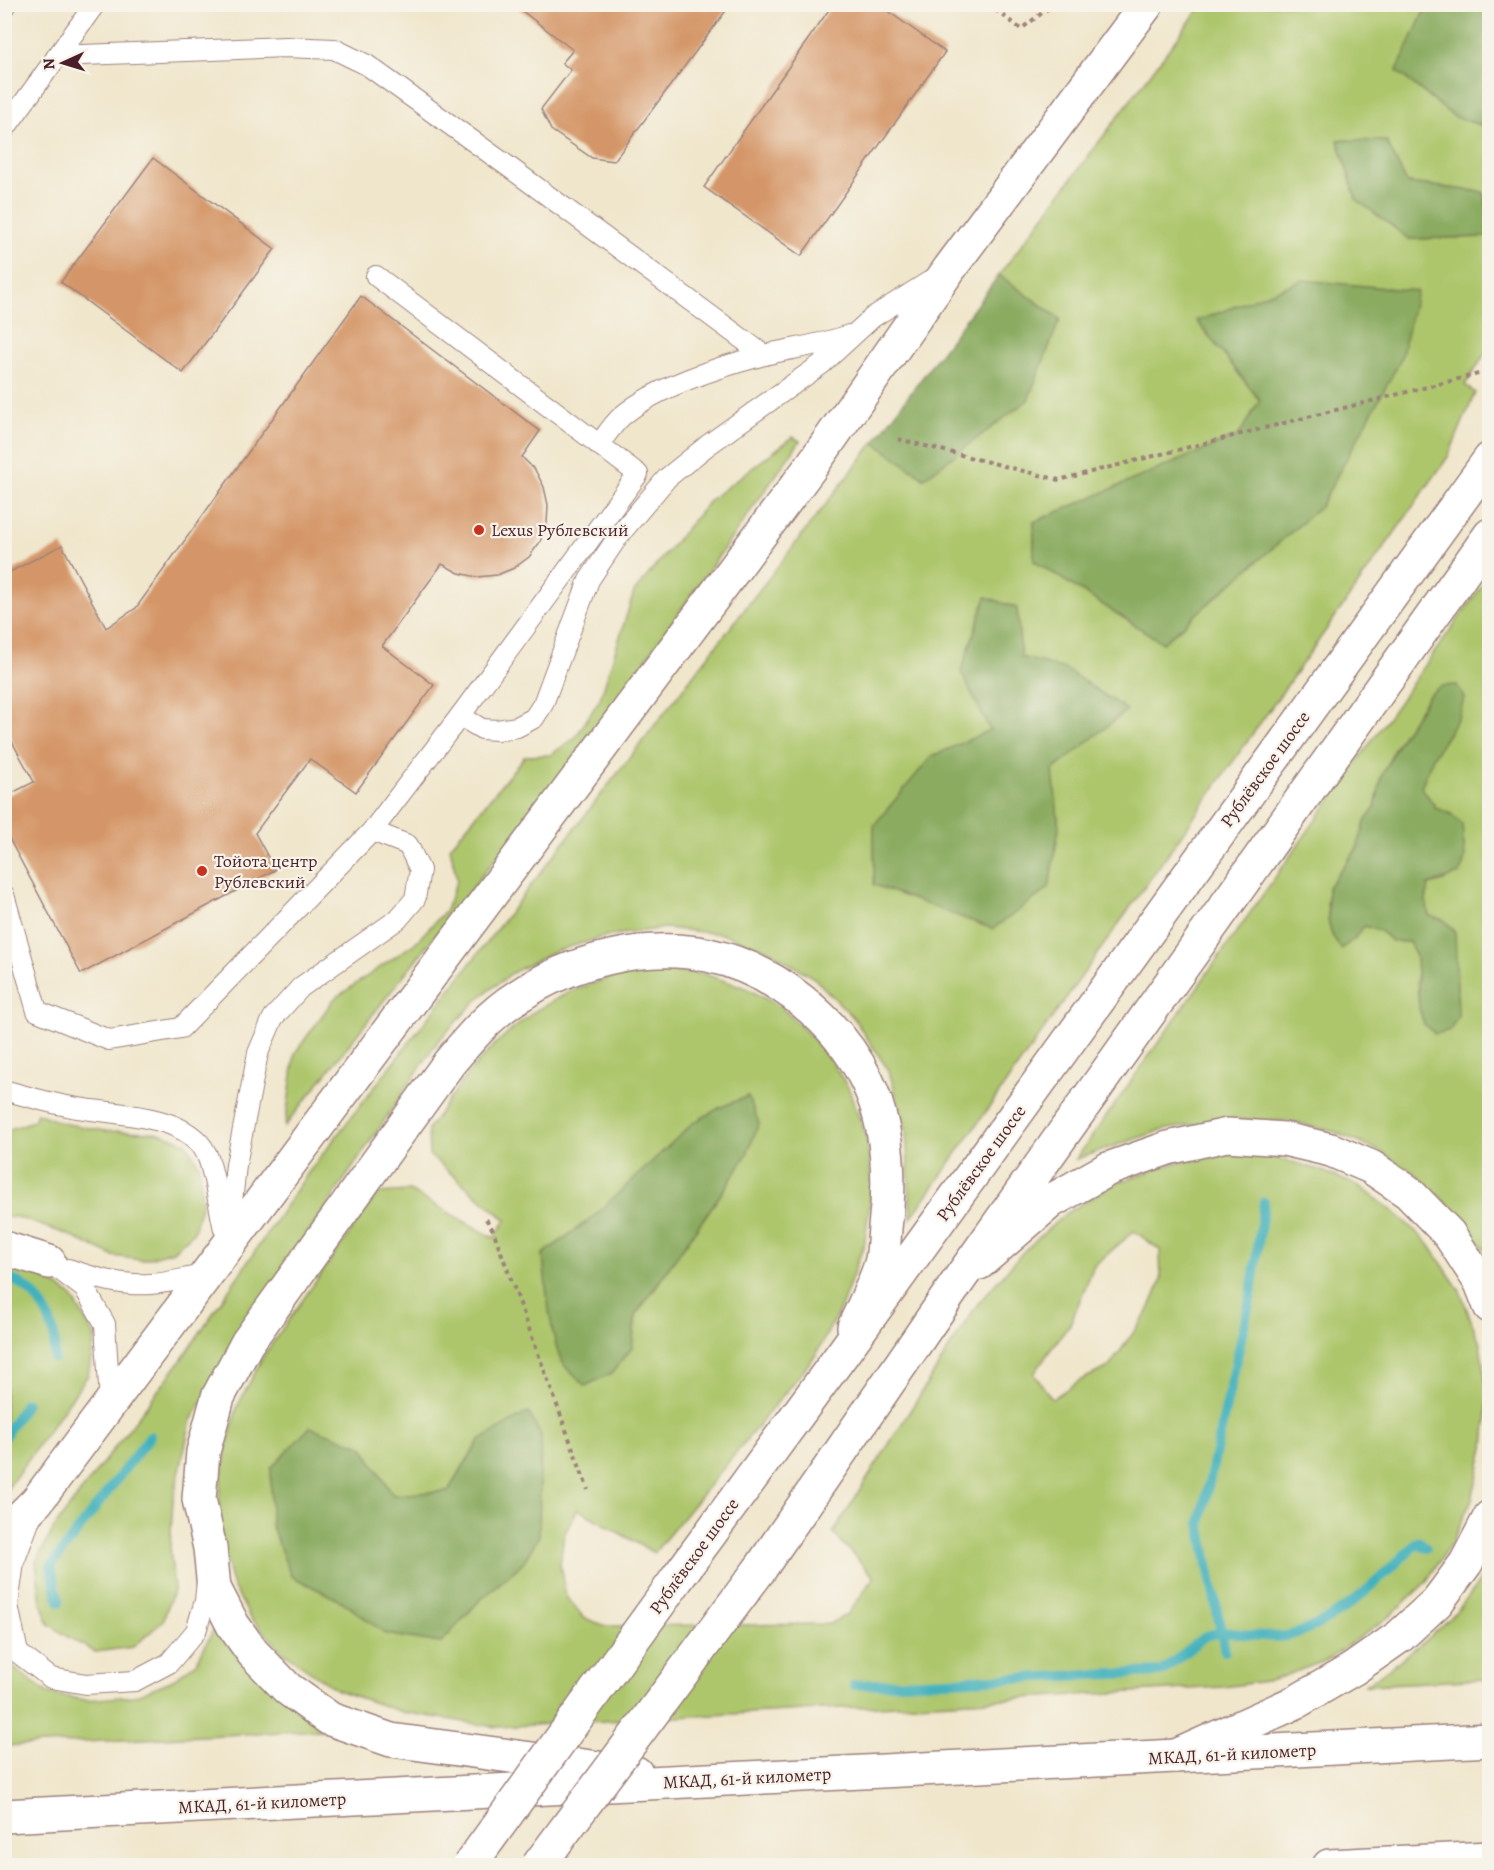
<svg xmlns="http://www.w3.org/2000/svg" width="1494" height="1870" font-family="Alegreya,serif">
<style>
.green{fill:#adc66c;stroke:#7c724c;stroke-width:1.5;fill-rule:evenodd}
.forest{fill:#8aab60;stroke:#6a6546;stroke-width:1.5}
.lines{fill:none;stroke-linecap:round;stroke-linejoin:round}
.stream{stroke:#42b1bc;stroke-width:10}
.building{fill:#d49667}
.lane-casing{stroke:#9d827c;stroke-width:22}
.street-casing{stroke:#9d827c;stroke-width:36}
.secondary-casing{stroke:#9d827c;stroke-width:36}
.primary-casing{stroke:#9d827c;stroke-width:36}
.highway-casing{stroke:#9d827c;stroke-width:36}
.path{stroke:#9d827c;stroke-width:4;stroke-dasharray:4.5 4.5;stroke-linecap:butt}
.lane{stroke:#fff;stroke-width:20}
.street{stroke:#fff;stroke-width:33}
.secondary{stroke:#fff;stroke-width:33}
.primary{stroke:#fff;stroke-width:33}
.highway{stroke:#fff;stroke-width:33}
.primary-bridge-casing{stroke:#9d827c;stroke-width:36;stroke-linecap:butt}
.primary-bridge{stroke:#fff;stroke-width:33}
.poi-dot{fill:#c8321e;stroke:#f7f3e8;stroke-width:2}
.labels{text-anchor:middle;stroke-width:4.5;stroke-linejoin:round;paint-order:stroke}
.poi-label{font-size:18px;fill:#4a1f2b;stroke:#f7f3e8;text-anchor:start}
.street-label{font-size:18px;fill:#4a1f2b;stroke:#f7f3e8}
</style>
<rect width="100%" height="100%" fill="#f7f3e8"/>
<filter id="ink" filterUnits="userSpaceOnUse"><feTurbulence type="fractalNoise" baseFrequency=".0167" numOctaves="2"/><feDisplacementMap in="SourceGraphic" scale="12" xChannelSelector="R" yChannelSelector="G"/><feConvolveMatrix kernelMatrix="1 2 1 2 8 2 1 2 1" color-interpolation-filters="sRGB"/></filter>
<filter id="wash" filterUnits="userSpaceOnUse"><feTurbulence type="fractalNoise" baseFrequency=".008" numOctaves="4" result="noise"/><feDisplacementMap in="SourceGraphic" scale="24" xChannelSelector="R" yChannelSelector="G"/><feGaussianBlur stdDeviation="1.35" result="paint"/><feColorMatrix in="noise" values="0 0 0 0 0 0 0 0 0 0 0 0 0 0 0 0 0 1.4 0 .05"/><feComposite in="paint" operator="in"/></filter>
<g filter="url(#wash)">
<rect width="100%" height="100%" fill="#f0e6cc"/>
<g class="green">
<path d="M1202 5H1427L1397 71 1453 116 1489 128V212L1483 192 1407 183 1386 141 1409 239 1489 237V348L1465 385 1475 393 1448 457 911 1218 906 1130 889 1071 853 1017 814 978 766 949 722 934 665 928 606 936 556 951 512 973 479 998 438 1041 259 1306 191 1420 173 1500 170 1547 174 1588 163 1621 133 1647 95 1652 68 1637 49 1624 41 1603 36 1562 55 1526 182 1359 308 1173 874 442 924 478 1060 319 999 275ZM1197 320 1401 359 1035 561 1034 522 1240 435 1260 401Z"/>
<polygon points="793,437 800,441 589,740 285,1126 295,1053 334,999 415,943 446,910 457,880 450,847 525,756 550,755 575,738 600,699 634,592 710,500"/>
<path d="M1489 575V1257L1462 1218 1417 1175 1377 1150 1335 1132 1289 1121 1226 1120 1162 1130 1076 1159ZM1429 695 1459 716 1433 757 1421 787 1436 808 1451 814 1462 825 1464 858 1444 881 1429 885 1426 901 1429 916 1444 920 1458 1016 1419 1008 1416 956 1409 942 1392 941 1379 930 1364 926 1354 939 1332 935 1328 919 1327 902 1337 874 1357 849 1366 820 1375 808 1382 775 1395 747Z"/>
<path d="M663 971 704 974 746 988 781 1007 820 1045 848 1087 866 1136 872 1185 865 1241 842 1305 815 1356 654 1553 578 1509 564 1535 560 1564 566 1597 584 1618 606 1626 829 1624 848 1614 874 1577 833 1533 976 1306 1023 1252 1066 1213 1114 1184 1171 1164 1227 1155 1277 1158 1320 1170 1359 1186 1393 1211 1428 1243 1460 1291 1480 1344 1488 1400 1484 1448 1472 1499 1452 1542 1426 1582 1390 1616 1327 1660 1273 1680 1224 1687 496 1727 402 1712 337 1690 283 1652 250 1617 232 1584 221 1541 219 1496 225 1454 237 1407 264 1355 378 1193 410 1191 494 1238 506 1220 429 1155 428 1129 468 1073 497 1042 535 1011 571 991 616 976ZM730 1181 636 1315 631 1348 612 1373 543 1254 593 1217ZM1134 1231 1160 1250 1161 1281 1148 1312 1109 1367 1079 1381 1052 1399 1034 1374 1051 1349 1070 1324 1094 1266ZM479 1441 523 1563 478 1602 441 1643 386 1634 343 1602 292 1576 362 1446 393 1495 448 1491Z"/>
<polygon points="37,1113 62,1123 106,1131 157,1132 186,1143 199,1165 202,1202 194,1232 173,1251 142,1260 113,1256 66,1234 17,1217 5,1217 4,1131 34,1121"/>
<polygon points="5,1264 27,1268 71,1295 95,1337 88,1375 5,1492"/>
<path d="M1489 1563V1679L1365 1685C1413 1652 1464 1617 1489 1563Z"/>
<polygon points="217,1623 322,1730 5,1746 5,1657 18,1671 49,1694 86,1700 134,1696 171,1681 196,1663"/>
</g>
<g class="forest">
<polygon points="1427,5 1489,5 1489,128 1453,116 1397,71"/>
<polygon points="1338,140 1386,141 1407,183 1483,192 1489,212 1489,237 1409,239 1356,199"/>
<polygon points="999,275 1060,319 1028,400 924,478 874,442"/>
<polygon points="1303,280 1417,291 1401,359 1320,507 1163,643 1034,561 1034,522 1239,435 1260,400 1197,321"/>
<polygon points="986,597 1017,608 1021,657 1065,669 1127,710 1053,770 1059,828 1049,888 993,929 874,885 874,825 931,757 990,730 961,672"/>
<polygon points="1457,685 1464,698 1459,716 1433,757 1421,787 1436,808 1451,814 1462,824 1465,858 1460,874 1428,885 1426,901 1429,916 1444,920 1455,932 1458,1016 1450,1030 1435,1034 1424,1024 1419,1008 1416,956 1409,942 1392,941 1379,930 1364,926 1354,939 1341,949 1332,935 1328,919 1328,887 1357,849 1366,820 1375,808 1382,775 1403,734 1413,721 1429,695 1441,686"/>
<path d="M748 1096 759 1123 747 1154 730 1181 636 1314 632 1348 612 1373 585 1386C579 1379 570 1373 565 1366 550 1346 545 1279 543 1254L593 1217 693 1123 719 1108Z"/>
<polygon points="528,1412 541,1435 539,1536 523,1563 478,1602 441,1643 386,1634 343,1602 291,1576 271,1524 271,1468 310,1427 362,1446 393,1495 448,1491 479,1441"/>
</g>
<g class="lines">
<g class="stream">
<path d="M4 1278C30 1281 50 1312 54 1336 55 1343 54 1352 54 1359"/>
<polyline points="4,1437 26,1403"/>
<polyline points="59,1602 51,1566 150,1436"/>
<path d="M1225 1651 1221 1632C1238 1633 1271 1639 1286 1636 1338 1625 1381 1577 1418 1542L1426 1548"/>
<polyline points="854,1685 1161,1672 1205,1636 1221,1632 1200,1523 1251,1295 1264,1202"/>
</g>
</g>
<g id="blocks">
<g class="building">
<polygon points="513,4 731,4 614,161 592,158 551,130 541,109 571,70 562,63 573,50"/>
<polygon points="833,4 878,4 945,52 801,256 704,187"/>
<polygon points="153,158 275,249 183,373 61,282"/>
<polygon points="361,296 540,431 522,457 535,470 544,487 548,505 547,524 540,542 529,557 514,568 497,575 477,577 459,573 442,564 382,646 434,685 356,792 310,759 255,833 275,870 81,974 4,829 4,797 34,782 4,727 4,575 62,545 106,628 136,608"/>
</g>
</g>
</g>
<g filter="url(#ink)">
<use href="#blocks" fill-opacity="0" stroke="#9d827c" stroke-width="1.5"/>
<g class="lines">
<defs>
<g id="lane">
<polyline points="4,7 6,4"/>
<polyline points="57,56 286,47 334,49 367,65 509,167 764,355"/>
<polyline points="4,130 95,4"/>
<path d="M599 445C606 435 613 424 622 416 657 386 719 367 764 355 793 348 821 345 849 335"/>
<polyline points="460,716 482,729 497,730 517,727 534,718 543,704 589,580 619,535 667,478 708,445 823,363 873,317 935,278"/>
<polyline points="4,895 37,1011 109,1040 181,1028 372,831 460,716 638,474 376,276"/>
<path d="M4 1090C25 1096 46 1102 67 1106 106 1115 185 1111 206 1153 214 1169 219 1209 224 1229"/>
<polyline points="228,1240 236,1165 258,1053 273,1018 301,987 398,919 415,899 420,870 408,845 372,831"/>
<polyline points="49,1262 85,1289 105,1324 110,1401"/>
<path d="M68 1269C94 1278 122 1286 151 1284 169 1283 188 1278 206 1274"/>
<polyline points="32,1514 14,1562 8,1605 18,1653 51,1678 86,1684 135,1681 169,1663 196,1631 205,1601 207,1581"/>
</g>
<polyline id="street" points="4,1248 49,1262"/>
<g id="secondary">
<polyline points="979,1263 1051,1201 1108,1169 1168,1148 1227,1135 1284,1139 1331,1150 1371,1167 1408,1192 1449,1234 1481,1283 1490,1306"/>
<polyline points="1176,1756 1296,1702 1353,1669 1400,1636 1437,1602 1466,1563 1490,1517"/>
<path d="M636 1773 391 1740 330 1719 288 1689 253 1653 233 1625 214 1588 210 1548 199 1499 203 1452 218 1397 247 1343 449 1063C469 1039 490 1014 517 997 570 961 644 942 708 955 774 969 838 1020 867 1081 889 1127 891 1178 885 1228 884 1238 884 1249 882 1260 877 1280 863 1307 854 1327"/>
</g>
<g id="primary">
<polyline points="4,1534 37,1501 810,468 950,268 1147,4"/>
<polyline points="760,1569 961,1277 1490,535"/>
<polyline points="679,1576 843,1353 1490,459"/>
</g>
<g id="highway">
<polyline points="4,1816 1490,1740"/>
<polyline points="1329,1866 1490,1858"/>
</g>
</defs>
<use href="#lane" class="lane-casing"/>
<use href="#street" class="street-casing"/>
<use href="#secondary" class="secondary-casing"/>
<use href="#primary" class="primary-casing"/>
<use href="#highway" class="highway-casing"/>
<g class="path">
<polyline points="988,4 1021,29 1054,4"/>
<polyline points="898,439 1059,480 1490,371"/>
<polyline points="486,1219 493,1230 588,1490"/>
</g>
<use href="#lane" class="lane"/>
<use href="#street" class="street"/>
<use href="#secondary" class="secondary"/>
<use href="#primary" class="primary"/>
<use href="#highway" class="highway"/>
<defs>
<g id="primary-bridge">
<polyline points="469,1866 679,1576"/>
<polyline points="538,1866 760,1569"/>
</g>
</defs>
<use href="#primary-bridge" class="primary-bridge-casing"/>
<use href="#primary-bridge" class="primary-bridge"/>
</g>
</g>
<g class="poi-dot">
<circle cx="479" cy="530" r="6"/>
<circle cx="202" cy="871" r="6"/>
</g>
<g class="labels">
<g class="poi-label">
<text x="491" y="536">Lexus Рублевский</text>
<text x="214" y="867">Тойота центр<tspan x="214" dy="21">Рублевский</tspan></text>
</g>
<g class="street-label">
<text transform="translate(1265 769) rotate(-54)" y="6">Рублёвское шоссе</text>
<text transform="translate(981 1163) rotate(-54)" y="6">Рублёвское шоссе</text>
<text transform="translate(694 1556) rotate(-54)" y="6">Рублёвское шоссе</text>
<text transform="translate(1232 1754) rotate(-3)" y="6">МКАД, 61-й километр</text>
<text transform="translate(747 1778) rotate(-3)" y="6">МКАД, 61-й километр</text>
<text transform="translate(262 1803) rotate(-3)" y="6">МКАД, 61-й километр</text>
</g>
</g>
<rect width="1494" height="1870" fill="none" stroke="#f7f3e8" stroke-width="24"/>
<g transform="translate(63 63) rotate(266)" stroke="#f7f3e8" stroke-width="4.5" paint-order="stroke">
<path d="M0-4.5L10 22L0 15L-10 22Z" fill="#4a1f2b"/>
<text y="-9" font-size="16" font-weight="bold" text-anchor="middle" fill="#4a1f2b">N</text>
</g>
</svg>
